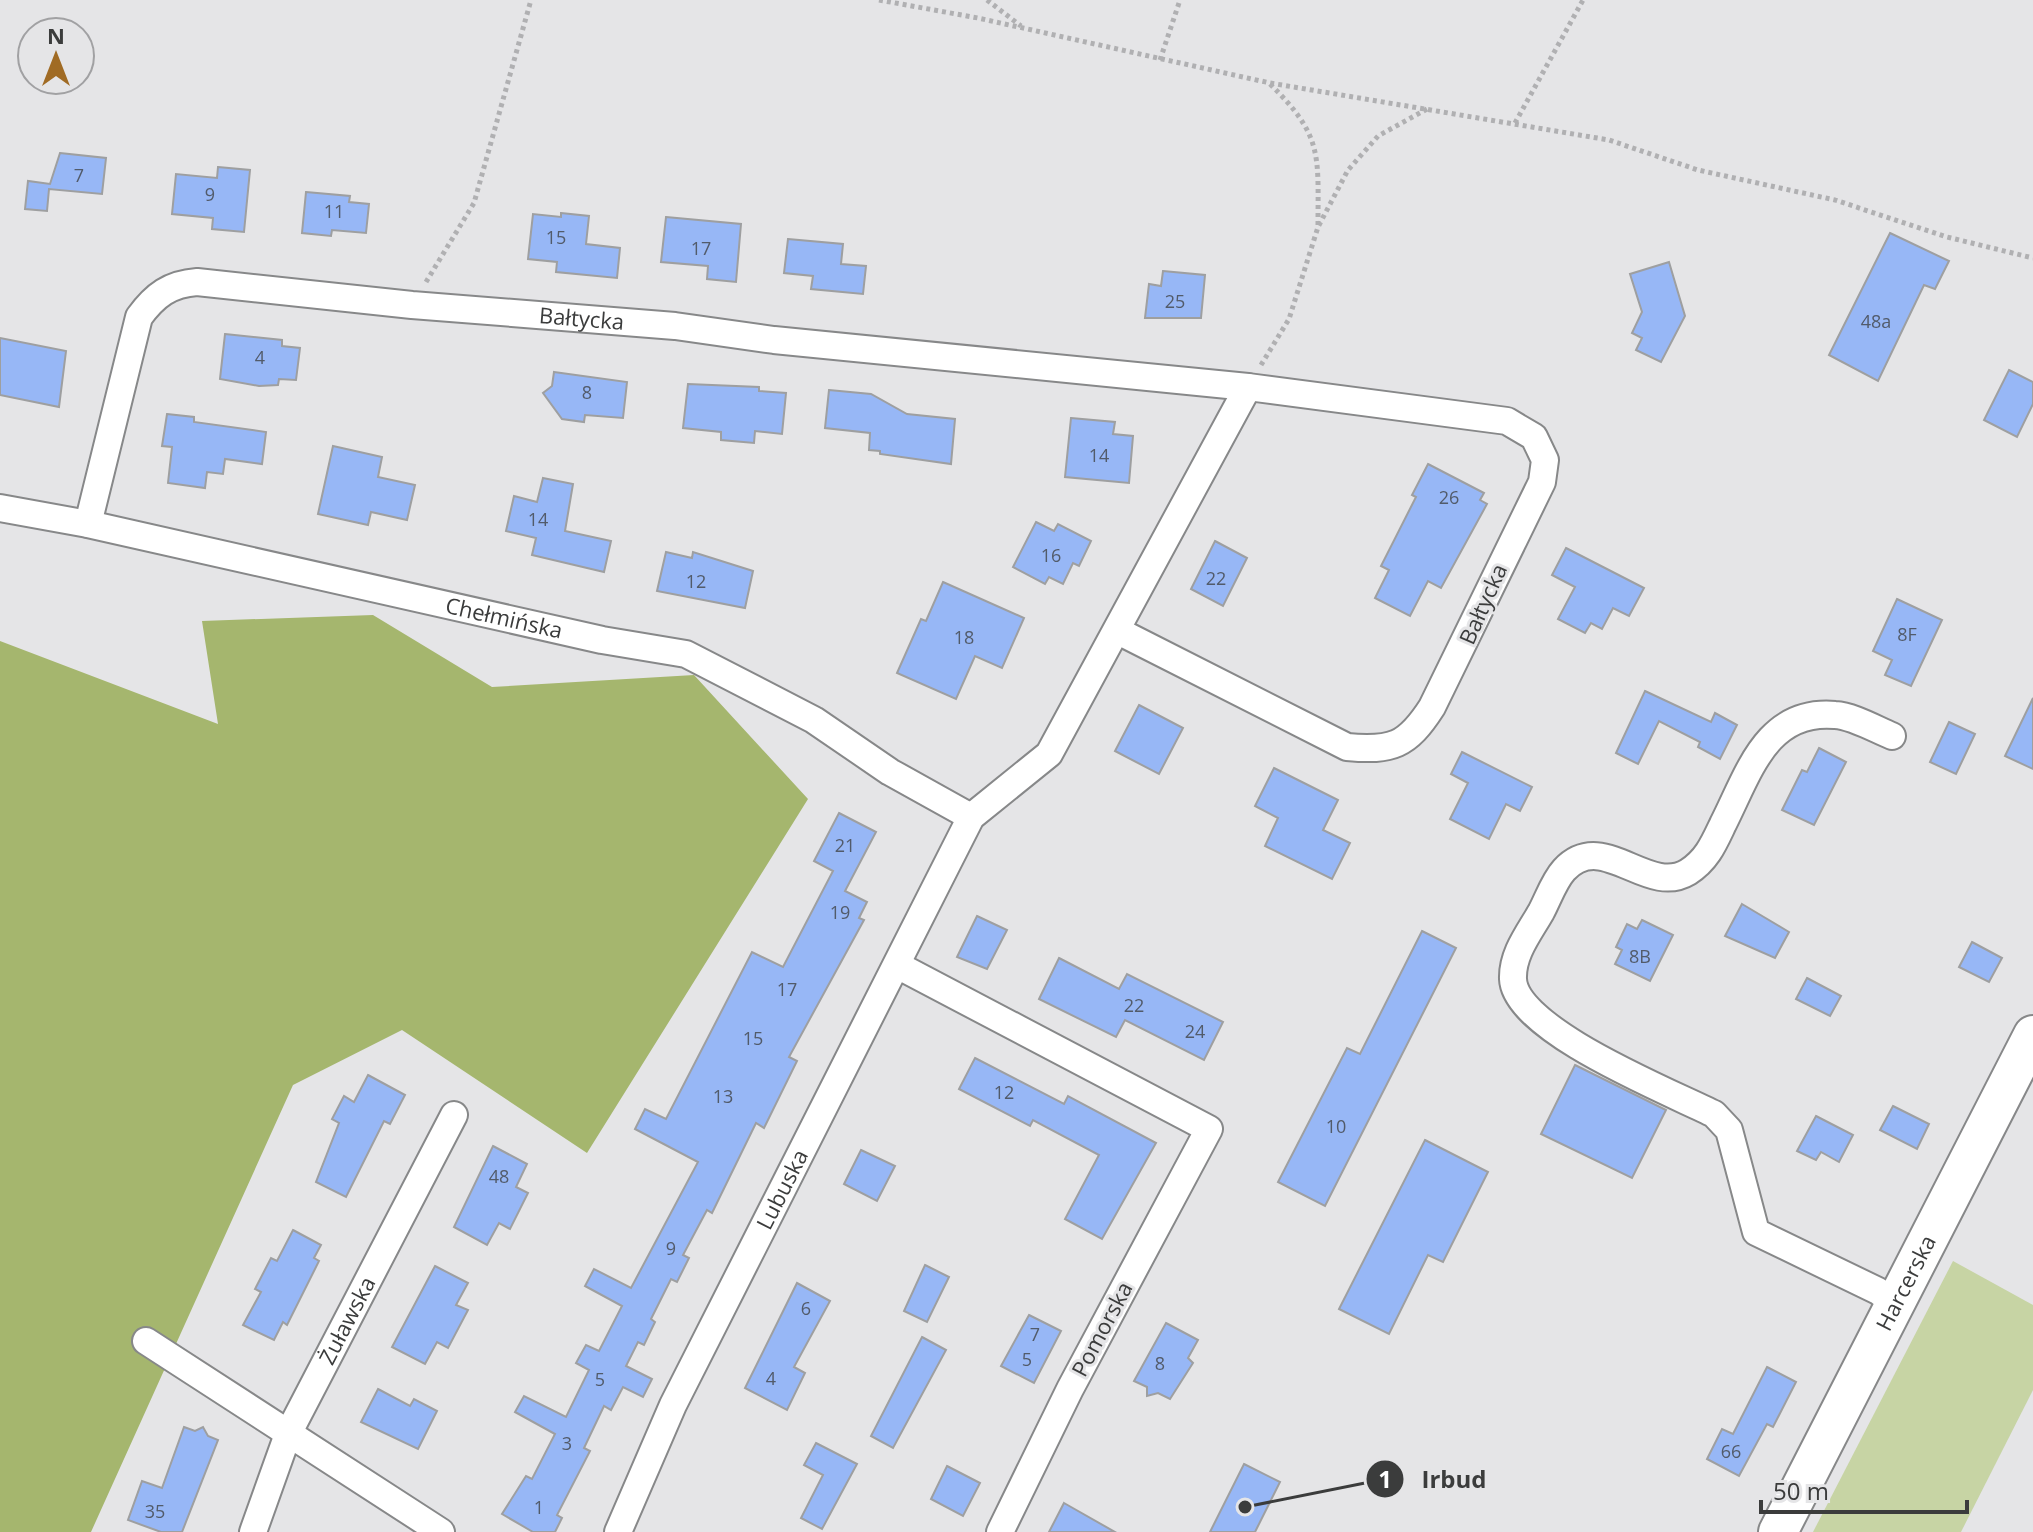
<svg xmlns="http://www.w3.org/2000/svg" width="2033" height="1532" font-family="'Open Sans',sans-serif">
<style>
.green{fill:#c7d4a4}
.forest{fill:#a5b66e}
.building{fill:#97b7f6;stroke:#9e9fa0;stroke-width:2}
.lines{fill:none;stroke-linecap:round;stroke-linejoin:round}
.street-casing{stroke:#878889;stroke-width:30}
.secondary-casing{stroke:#878889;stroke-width:42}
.path{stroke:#b0b0b2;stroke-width:5;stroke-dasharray:4 4;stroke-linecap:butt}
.street{stroke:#fff;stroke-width:26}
.secondary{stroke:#fff;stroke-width:38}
.labels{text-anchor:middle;stroke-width:6;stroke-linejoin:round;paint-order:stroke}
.number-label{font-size:18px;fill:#525b6a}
.street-label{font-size:22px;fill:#3b3c3c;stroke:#e5e5e7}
.leader{fill:none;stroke:#3b3c3c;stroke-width:3}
.callout-dot{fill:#3b3c3c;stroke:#e5e5e7;stroke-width:3}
.mark-label{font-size:24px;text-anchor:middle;font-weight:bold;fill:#fff}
.callout-label{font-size:24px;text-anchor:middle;font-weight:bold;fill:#3b3c3c;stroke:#e5e5e7;stroke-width:6;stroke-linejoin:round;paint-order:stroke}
</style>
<rect width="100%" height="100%" fill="#e5e5e7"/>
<polygon class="green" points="1953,1261 2033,1305 2033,1390 1961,1532 1813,1532"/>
<polygon class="forest" points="373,615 492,687 694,675 808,799 587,1153 402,1030 293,1085 91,1532 0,1532 0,641 218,724 202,621"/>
<g class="building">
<polygon points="60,153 106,158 102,194 49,189 47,211 25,209 28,181 50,184"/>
<polygon points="218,167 250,170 244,232 212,229 213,218 172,214 176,174 217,178"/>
<polygon points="306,192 350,196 349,202 369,204 366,233 332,230 331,236 302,233"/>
<polygon points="561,213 589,216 586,244 620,248 617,278 556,272 557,262 528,259 533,214 561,217"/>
<polygon points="666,217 741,224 736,282 707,279 708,266 661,262"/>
<polygon points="1890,233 1949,261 1935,289 1924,285 1878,381 1829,355"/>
<polygon points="788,239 843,244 841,264 866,266 863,294 811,289 813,276 784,273"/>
<polygon points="1669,262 1685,316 1661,362 1636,350 1642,338 1632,333 1642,312 1630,274"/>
<polygon points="1163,271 1205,275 1201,318 1145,318 1149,284 1161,286"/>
<polygon points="225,334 282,340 282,346 300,348 296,380 279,379 278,385 259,386 220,379"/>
<polygon points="0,338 66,351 59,407 0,395"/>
<polygon points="2009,370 2033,382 2033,404 2017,437 1984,420"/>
<polygon points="554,372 627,382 623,418 585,415 584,422 562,419 543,393 552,386"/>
<polygon points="688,384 759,387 759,391 786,393 782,434 755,431 754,443 721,440 721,432 683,428"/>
<polygon points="829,390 871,394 907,414 955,419 951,464 880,454 880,451 869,450 870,433 825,428"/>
<polygon points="167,414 194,417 194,422 266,432 262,464 225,459 223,474 207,472 205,488 168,483 172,447 162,446"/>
<polygon points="1071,418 1115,422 1113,434 1133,436 1129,483 1065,477"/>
<polygon points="333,446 382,457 378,477 415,485 407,520 371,512 368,525 318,514"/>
<polygon points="1428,464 1484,493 1480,500 1487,504 1441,588 1428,581 1410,616 1375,598 1389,570 1381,566 1416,497 1412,495"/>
<polygon points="543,478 573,484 565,531 611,541 604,572 532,555 536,538 506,531 514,496 537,502"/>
<polygon points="1036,522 1054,531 1058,524 1091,541 1079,566 1073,563 1063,584 1049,577 1045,584 1013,567"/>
<polygon points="1215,541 1247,558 1223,606 1191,589"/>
<polygon points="1566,548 1644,588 1629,616 1613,608 1602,629 1591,623 1585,633 1558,619 1575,587 1552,575"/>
<polygon points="666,552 692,558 693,552 753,571 745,608 657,591"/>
<polygon points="943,582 1024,618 1002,668 975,656 956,699 897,673 921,619 926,621"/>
<polygon points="1897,599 1942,620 1911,686 1885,675 1892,660 1873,651"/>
<polygon points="1645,691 1711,722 1715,713 1737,725 1720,759 1698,747 1700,742 1659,721 1638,764 1616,753"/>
<polygon points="2033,698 2033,769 2005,756"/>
<polygon points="1139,705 1183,728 1159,774 1115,751"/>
<polygon points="1949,722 1975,734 1956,774 1930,762"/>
<polygon points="1819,748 1846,762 1814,825 1782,810 1802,770 1807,772"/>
<polygon points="1462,752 1532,787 1520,811 1506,804 1489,839 1450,819 1468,783 1451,774"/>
<polygon points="1274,768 1338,800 1323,830 1350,843 1332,879 1265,846 1278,818 1255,806"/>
<polygon points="839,813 876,832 845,891 867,902 859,918 864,920 789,1057 797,1061 764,1128 756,1123 712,1213 707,1210 683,1255 689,1258 677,1282 671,1279 651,1319 655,1322 644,1345 638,1342 626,1366 652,1379 643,1397 623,1387 611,1410 604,1406 584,1448 590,1451 557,1515 562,1518 555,1532 533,1532 502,1514 526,1476 532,1479 555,1434 515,1412 524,1396 566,1417 589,1370 576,1363 586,1345 599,1351 622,1306 585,1286 594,1269 631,1288 698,1162 635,1129 645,1109 666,1119 752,952 783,967 833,871 814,861"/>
<polygon points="1742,904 1789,932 1775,958 1725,936"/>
<polygon points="977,916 1007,930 987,969 957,957"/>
<polygon points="1642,920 1673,935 1650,981 1615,964 1622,950 1616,947 1627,924 1637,929"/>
<polygon points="1422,931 1456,948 1325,1206 1278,1182 1347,1048 1360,1054"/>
<polygon points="1972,942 2002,958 1989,982 1959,967"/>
<polygon points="1059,958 1119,989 1127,974 1223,1022 1204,1060 1125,1020 1116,1037 1039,999"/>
<polygon points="1807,978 1841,996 1830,1016 1796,999"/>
<polygon points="975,1058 1064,1104 1068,1096 1156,1143 1102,1239 1065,1219 1099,1155 1033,1120 1030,1126 959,1089"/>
<polygon points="1575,1065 1666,1110 1632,1178 1541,1134"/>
<polygon points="368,1075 405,1095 390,1124 384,1121 346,1197 316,1182 339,1123 332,1119 344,1096 354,1102"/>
<polygon points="1893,1106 1929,1124 1917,1149 1880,1130"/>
<polygon points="1816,1116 1853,1135 1839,1162 1821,1152 1816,1160 1797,1151"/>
<polygon points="1425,1140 1488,1172 1443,1262 1428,1255 1389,1334 1339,1309"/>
<polygon points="493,1146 527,1164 516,1187 528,1193 510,1229 499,1223 487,1245 454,1227"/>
<polygon points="861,1150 895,1166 877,1201 844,1184"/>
<polygon points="293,1230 321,1245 314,1258 319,1261 287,1325 283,1322 274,1340 243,1325 261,1292 255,1289 271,1258 277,1261"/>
<polygon points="925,1265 949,1277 927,1322 904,1311"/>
<polygon points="435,1266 468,1283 456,1305 468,1310 448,1348 437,1342 425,1364 392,1347"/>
<polygon points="797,1283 830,1301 794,1367 805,1373 787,1410 745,1388"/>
<polygon points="1029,1315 1061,1331 1034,1383 1001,1366"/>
<polygon points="1166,1323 1198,1340 1188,1358 1193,1363 1170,1399 1158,1393 1147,1396 1147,1387 1134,1381"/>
<polygon points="922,1337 946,1350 893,1448 871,1436"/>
<polygon points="1767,1367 1796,1382 1773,1427 1767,1424 1739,1476 1707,1459 1722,1429 1733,1434"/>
<polygon points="378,1389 410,1406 414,1399 437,1411 418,1449 361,1422"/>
<polygon points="184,1427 195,1431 203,1427 208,1436 218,1440 182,1532 161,1532 128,1520 142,1481 162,1488"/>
<polygon points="816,1443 857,1464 822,1529 801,1518 823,1475 804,1465"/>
<polygon points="1244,1464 1280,1482 1255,1532 1210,1532"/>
<polygon points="947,1466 980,1483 963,1516 931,1499"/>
<polygon points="1064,1503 1115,1532 1049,1532"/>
</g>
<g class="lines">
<defs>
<g id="street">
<path id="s1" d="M0 508 88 524 602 640 686 654 814 720 890 772 971 817"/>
<path id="s2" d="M88 524 139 317C155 295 170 284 197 282L412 305 675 326 774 340 1248 387 1507 421 1534 437 1545 460 1542 482 1432 707C1407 746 1392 751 1347 747L1118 631"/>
<path d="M1892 736C1875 729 1853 716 1835 715 1766 709 1749 773 1723 824 1714 843 1707 860 1688 872 1647 897 1603 828 1564 870 1554 881 1548 899 1541 912 1529 933 1512 954 1513 979 1515 1030 1670 1092 1714 1114L1729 1130 1756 1232 1878 1291 1895 1304"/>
<polyline points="897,965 1209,1129 1070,1389 1000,1532"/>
<polyline points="146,1341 441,1532"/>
<path id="s3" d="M253 1532 288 1434 454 1115"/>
<path id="s4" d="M618 1532 673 1405 971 817 1049 754 1248 387"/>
</g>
<g id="secondary">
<path id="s5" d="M1778 1532 2033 1035"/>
</g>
</defs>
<use href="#street" class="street-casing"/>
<use href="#secondary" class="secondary-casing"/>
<g class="path">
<polyline points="879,0 978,18 1270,83 1609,140 1698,170 1835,200 1947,237 2033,258"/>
<polyline points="987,0 1021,26"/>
<polyline points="1160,60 1180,0"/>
<path d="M1270 84C1323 136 1318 154 1318 226"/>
<polyline points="1515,123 1583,0"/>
<polyline points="426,282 474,203 531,0"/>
<polyline points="1261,365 1289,319 1318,227 1348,170 1378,136 1427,109"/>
</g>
<use href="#street" class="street"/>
<use href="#secondary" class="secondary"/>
</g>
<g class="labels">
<g class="number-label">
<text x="79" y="182">7</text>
<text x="210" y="201">9</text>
<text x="334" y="218">11</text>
<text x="556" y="244">15</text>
<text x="701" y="255">17</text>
<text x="1175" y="308">25</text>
<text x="1876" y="328">48a</text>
<text x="260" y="364">4</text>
<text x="587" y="399">8</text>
<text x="1099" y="462">14</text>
<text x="1449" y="504">26</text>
<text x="538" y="526">14</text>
<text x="1051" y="562">16</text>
<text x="1216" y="585">22</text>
<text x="696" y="588">12</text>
<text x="1907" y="641">8F</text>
<text x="964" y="644">18</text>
<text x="845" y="852">21</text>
<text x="840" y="919">19</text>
<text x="1640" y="963">8B</text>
<text x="787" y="996">17</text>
<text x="1134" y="1012">22</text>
<text x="1195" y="1038">24</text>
<text x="753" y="1045">15</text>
<text x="1004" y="1099">12</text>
<text x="723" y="1103">13</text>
<text x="1336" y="1133">10</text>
<text x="499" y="1183">48</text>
<text x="671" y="1255">9</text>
<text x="806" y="1315">6</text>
<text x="1035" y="1341">7</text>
<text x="1027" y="1366">5</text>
<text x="1160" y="1370">8</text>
<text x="771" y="1385">4</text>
<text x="600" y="1386">5</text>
<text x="567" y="1450">3</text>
<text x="1731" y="1458">66</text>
<text x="539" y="1514">1</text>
<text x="155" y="1518">35</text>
</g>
<g class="street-label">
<text dy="8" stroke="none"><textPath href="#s2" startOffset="670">Bałtycka</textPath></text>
<text transform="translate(1483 604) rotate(-66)" y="8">Bałtycka</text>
<text dy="8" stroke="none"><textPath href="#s1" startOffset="516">Chełmińska</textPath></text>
<text dy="8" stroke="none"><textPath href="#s4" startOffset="380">Lubuska</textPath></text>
<text dy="8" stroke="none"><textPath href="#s5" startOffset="280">Harcerska</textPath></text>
<text dy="8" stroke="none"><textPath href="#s3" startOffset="232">Żuławska</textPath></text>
<text transform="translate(1102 1329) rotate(-62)" y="8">Pomorska</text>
</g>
</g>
<path class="leader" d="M1245 1507L1385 1479"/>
<g class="callout-dot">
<circle cx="1245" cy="1507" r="8"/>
<circle cx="1385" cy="1479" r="20"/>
</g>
<g class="mark-label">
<text x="1385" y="1488">1</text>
</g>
<g class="callout-label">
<text x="1454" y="1488">Irbud</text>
</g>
<g transform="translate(56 56)"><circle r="38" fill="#e5e5e7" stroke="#a1a1a3" stroke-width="2"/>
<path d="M0-6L14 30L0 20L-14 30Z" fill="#a06b24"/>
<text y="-12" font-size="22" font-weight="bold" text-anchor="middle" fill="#3b3c3c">N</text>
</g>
<path d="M1761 1500v12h206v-12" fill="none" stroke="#3b3c3c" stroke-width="4"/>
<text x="1773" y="1500" font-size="24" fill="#3b3c3c" stroke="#e5e5e7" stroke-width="6" paint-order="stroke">50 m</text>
</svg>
